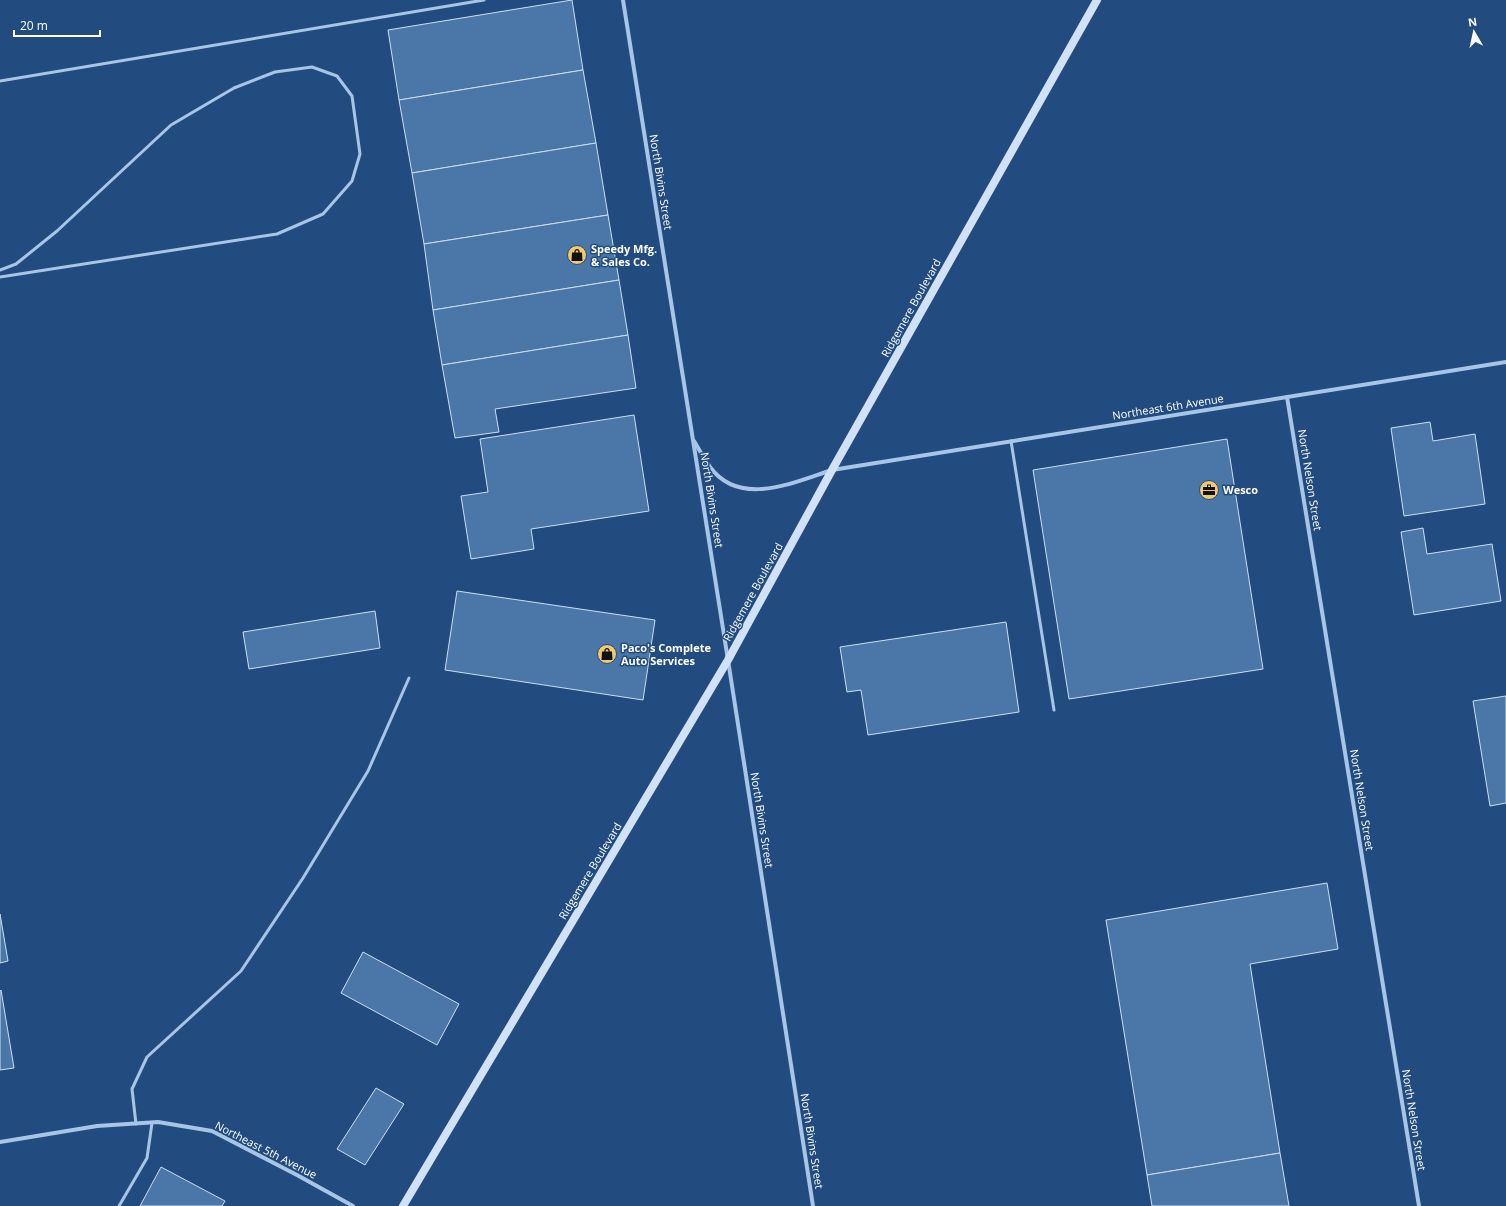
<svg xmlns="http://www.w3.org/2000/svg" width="1506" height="1206" font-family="'Open Sans',sans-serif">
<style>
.building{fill:#4b76a8;stroke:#cbdff5}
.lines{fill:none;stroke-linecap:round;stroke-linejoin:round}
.service{stroke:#a7c5e7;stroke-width:3}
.minor{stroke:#a7c5e7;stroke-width:4}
.secondary{stroke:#d1e2f6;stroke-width:8}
.labels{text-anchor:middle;stroke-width:3;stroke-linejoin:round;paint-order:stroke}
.street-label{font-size:11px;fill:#fff;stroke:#224c7f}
.poi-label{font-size:11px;font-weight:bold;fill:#fff;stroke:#224c7f;text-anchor:start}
</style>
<rect width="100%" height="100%" fill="#224c7f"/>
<g class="building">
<polygon points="572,0 583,70 399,100 388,30"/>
<polygon points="583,70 596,143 412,173 399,100"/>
<polygon points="596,143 608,215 424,244 412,173"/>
<polygon points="608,215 619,280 433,310 424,244"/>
<polygon points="619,280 628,335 442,365 433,310"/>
<polygon points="628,335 636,388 495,409 499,432 455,438 442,365"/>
<polygon points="634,415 649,511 531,529 534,549 471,559 461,496 488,492 480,439"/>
<polygon points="1430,422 1433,441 1475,434 1485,504 1404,516 1391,428"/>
<polygon points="1227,439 1263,669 1069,699 1033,470"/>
<polygon points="1423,528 1427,554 1492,544 1501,601 1414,615 1401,532"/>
<polygon points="457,591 655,620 643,700 445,670"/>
<polygon points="375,611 380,648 249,669 243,632"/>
<polygon points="1006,622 1019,712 868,735 861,690 847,692 840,647"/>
<polygon points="1506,696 1506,803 1490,806 1473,701"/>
<polygon points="1327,883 1338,949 1250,964 1280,1153 1147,1175 1106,920"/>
<polygon points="0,914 8,961 0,963"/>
<polygon points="363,952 459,1004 437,1045 341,993"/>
<polygon points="1,990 14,1068 0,1070 0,991"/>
<polygon points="376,1088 404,1104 365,1165 337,1149"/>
<polygon points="1280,1153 1289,1206 1152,1206 1147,1175"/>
<polygon points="161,1167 225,1201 222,1206 140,1206"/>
</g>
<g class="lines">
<g class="service">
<polyline points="0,81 484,0"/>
<polyline points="0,270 16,264 57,231 171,125 234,88 275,72 312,67 337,76 352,96 360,154 352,181 323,214 277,234 0,277"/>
<polyline points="1011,441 1054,710"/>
<polyline points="136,1124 132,1089 147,1057 241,971 303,878 368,771 409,678"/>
<polyline points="119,1206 147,1158 152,1123"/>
</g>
<g class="minor">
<polyline points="623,0 728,660 813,1206"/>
<polyline points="1287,397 1419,1206"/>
<path d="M694 441C699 449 704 459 710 467 740 508 794 482 832 470L1506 362"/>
<polyline points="0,1142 97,1126 158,1122 212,1131 297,1175 353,1206"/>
</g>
<polyline class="secondary" points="403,1206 728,660 832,470 1097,0"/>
</g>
<defs>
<symbol id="shop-disc" viewBox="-11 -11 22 22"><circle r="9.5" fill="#f3ca69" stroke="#224c7f"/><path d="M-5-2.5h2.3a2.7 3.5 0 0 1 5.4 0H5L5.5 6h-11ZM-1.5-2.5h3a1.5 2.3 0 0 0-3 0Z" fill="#111"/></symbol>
<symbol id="office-disc" viewBox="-11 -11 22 22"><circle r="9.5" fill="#f3ca69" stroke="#224c7f"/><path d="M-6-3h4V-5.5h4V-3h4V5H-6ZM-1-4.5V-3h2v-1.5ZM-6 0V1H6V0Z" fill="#111"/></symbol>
</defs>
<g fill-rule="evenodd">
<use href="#shop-disc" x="566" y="244" width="22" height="22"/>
<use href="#office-disc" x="1198" y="479" width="22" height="22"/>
<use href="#shop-disc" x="596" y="643" width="22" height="22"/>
</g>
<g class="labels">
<g class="street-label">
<text transform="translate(661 182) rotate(81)" y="4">North Bivins Street</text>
<text transform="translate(911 308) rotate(-61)" y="4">Ridgemere Boulevard</text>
<text transform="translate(1168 407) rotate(-9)" y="4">Northeast 6th Avenue</text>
<text transform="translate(1310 480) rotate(81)" y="4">North Nelson Street</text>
<text transform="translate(712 500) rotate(81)" y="4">North Bivins Street</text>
<text transform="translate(753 592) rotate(-61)" y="4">Ridgemere Boulevard</text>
<text transform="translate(1362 800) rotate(81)" y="4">North Nelson Street</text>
<text transform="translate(762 820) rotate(81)" y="4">North Bivins Street</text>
<text transform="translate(590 871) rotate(-59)" y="4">Ridgemere Boulevard</text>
<text transform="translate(1414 1120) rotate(81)" y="4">North Nelson Street</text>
<text transform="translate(812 1141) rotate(81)" y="4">North Bivins Street</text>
<text transform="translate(266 1150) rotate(27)" y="4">Northeast 5th Avenue</text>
</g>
<g class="poi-label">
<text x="591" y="253">Speedy Mfg.<tspan x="591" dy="13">&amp; Sales Co.</tspan></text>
<text x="1223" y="494">Wesco</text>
<text x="621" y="652">Paco's Complete<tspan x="621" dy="13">Auto Services</tspan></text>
</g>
</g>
<g transform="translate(1474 32) rotate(351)" stroke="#224c7f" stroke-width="3" paint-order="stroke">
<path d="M0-3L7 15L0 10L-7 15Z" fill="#ffffff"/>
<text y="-6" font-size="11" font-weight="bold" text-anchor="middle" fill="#ffffff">N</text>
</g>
<path d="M14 30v6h86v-6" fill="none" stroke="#ffffff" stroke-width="2"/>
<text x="20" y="30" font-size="12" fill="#ffffff" stroke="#224c7f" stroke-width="3" paint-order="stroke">20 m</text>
</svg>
